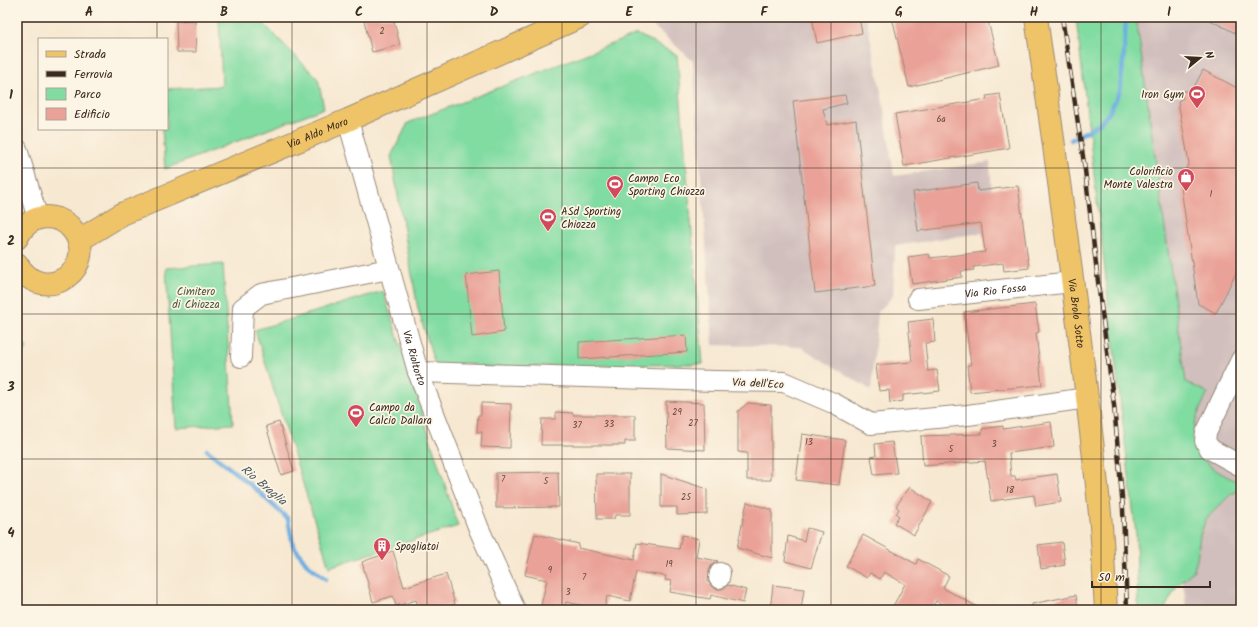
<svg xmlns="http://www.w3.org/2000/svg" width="1258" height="627" font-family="Kalam,sans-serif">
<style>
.industrial{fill:#d1bfbd}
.green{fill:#81dca2;stroke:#5e8360}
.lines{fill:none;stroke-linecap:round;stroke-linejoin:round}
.stream{stroke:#6daee1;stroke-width:4.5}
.building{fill:#eaa197}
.minor-casing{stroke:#998978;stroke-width:22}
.major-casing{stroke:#998978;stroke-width:24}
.minor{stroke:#fff;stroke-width:20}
.major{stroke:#efc469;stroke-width:22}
.rail-casing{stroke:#3b2a1e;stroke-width:4.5}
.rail{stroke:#fcf5e5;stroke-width:3;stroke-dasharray:9;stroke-linecap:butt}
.grid{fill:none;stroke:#3b2a1e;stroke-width:1;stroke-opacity:0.55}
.labels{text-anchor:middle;stroke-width:3.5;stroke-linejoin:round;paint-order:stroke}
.number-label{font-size:9px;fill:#67483c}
.poi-label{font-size:11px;fill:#3b2a1e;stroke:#fcf5e5;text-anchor:start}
.street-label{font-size:11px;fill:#3b2a1e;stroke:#fcf5e5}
.park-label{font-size:11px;fill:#4c563f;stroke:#fcf5e5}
.water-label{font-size:12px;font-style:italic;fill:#4c5862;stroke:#fcf5e5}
.neatline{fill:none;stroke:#3b2a1e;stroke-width:1.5}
.grid-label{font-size:13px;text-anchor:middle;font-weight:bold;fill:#3b2a1e}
</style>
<rect width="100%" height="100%" fill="#fcf5e5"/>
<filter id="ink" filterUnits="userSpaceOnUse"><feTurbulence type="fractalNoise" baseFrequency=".025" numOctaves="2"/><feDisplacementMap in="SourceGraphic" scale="8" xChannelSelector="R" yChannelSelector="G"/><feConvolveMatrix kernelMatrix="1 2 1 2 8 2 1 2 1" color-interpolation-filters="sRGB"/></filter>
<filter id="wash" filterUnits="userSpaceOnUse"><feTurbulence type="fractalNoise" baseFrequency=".012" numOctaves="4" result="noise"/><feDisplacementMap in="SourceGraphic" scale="16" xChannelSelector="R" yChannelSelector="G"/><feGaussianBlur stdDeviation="0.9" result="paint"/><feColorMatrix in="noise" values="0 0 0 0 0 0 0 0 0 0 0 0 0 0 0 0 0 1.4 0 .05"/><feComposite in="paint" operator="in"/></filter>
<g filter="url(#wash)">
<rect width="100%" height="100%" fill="#f7e8d1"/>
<g class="industrial">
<polygon points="665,17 866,17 883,102 894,176 990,162 994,231 895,246 893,296 878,312 871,390 801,347 713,345 693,61 651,24"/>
<polygon points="1097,17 1241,17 1241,610 1187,610"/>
</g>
<g class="green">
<polygon points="219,17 253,17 263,23 318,79 324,108 165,169 162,129 167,129 167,89 222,86"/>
<path d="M1076 17H1136L1186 382 1208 393C1204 401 1196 416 1195 424 1190 459 1214 471 1241 483V490L1231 494 1206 519 1200 535 1197 559 1194 570 1177 586 1164 610H1138L1136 534 1114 350Z"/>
<polygon points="637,34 677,55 703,364 436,368 418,309 391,156 408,123"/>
<polygon points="223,264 233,424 176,428 166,268"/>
<polygon points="383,291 458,526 329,567 255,330"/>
<path d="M17 339C33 347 25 351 17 361Z"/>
</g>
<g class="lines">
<g class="stream">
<polyline points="1071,140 1099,124 1109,113 1120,91 1124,53 1126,17"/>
<polyline points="207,450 258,491 288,519 293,545 306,563 326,579"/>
</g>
</g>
<g id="blocks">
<g class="building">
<polygon points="363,17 393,17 400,45 372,52"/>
<polygon points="812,17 859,17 862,33 817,43"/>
<polygon points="892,17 987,17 999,65 909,87"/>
<polygon points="1204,17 1241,17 1241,36"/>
<polygon points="195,20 196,52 177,52 176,21"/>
<polygon points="1203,70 1241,90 1241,263 1216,313 1198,304 1180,181 1189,163 1178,101 1183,98 1181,92 1193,89"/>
<polygon points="1000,94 1009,148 904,166 895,114 987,99 986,96"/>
<polygon points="845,95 847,103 823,109 827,125 856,120 875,286 815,293 793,101"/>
<polygon points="977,183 978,191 1018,186 1029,268 1004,271 1003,263 973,267 974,270 961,271 962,277 912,284 908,257 929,254 930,258 985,252 981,223 918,231 913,192"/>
<polygon points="499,271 504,332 472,337 466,275"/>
<polygon points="1035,304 1039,332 1036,333 1042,385 970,392 967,365 971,365 964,312"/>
<polygon points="933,319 935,342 925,343 928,371 937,370 940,391 903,395 903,401 890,403 889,390 879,391 876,365 912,362 908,322"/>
<polygon points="686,335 687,352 579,359 579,342"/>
<polygon points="666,401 704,403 705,450 667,448"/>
<polygon points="481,403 511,404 510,448 481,447 482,432 477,432 478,415 481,415"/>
<polygon points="748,403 771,405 771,480 747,480 747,453 738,452 738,411"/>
<polygon points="556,412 573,413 573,415 635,415 635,441 625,441 625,445 541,445 542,419 556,419"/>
<polygon points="279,422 294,471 281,475 266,426"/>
<polygon points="1051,422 1054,447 1009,453 1011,476 1015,476 1016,480 1057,474 1061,502 1036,506 1034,495 991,501 985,461 923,466 921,436 982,434 982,429 1003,426 1003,429"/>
<polygon points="802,434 845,440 839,485 796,480"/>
<polygon points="892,442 897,473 874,475 871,457 876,456 875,444"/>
<polygon points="558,472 559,507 496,508 496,473"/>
<polygon points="596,474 630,474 630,515 615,515 614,519 597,519"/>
<polygon points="661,474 707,489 707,514 677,515 677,507 661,507"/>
<polygon points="910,487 932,502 914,535 894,523 899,516 896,514 899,509 896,506"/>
<polygon points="747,502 772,510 772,558 737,548"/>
<polygon points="807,528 822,532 811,568 785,561 788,536 804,541"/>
<polygon points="535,534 579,544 578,548 634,560 637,543 679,549 682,535 699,539 696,557 718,561 712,565 709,571 708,581 711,586 716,589 722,589 728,585 746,590 743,603 711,595 710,599 670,592 672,581 665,580 666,576 636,572 630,601 607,596 604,610 566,602 564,610 540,610 547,580 525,575"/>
<polygon points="863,535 916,564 918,559 949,576 943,588 983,610 953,610 936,601 931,610 891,610 905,584 884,572 880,579 870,573 867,578 846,566"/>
<polygon points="1062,542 1065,565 1041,569 1038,545"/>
<polygon points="393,551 404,587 446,574 455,604 435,610 419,610 416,600 396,606 393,596 373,602 362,562"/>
<polygon points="773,585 804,589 801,610 770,610"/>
<polygon points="1076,595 1078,607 1072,608 1073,610 1032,610 1032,604"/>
</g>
</g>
</g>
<g filter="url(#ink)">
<use href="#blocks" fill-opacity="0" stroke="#998978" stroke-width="1"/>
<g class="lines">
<defs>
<g id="minor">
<path id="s1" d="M348 120 418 372 479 529 515 610"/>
<polyline points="17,149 38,219"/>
<path id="s2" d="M918 299 1072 282"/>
<polyline points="241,357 243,308 261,294 389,269"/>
<polyline points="1241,360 1206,433 1205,441 1210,449 1241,466"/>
<polyline points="418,372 714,381 784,382 833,403 871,424 968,415 1087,398"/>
<polyline points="719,578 720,573"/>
</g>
<g id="major">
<path id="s3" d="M1036 17C1059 182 1083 348 1100 514 1103 546 1104 578 1106 610"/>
<path d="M17 238C22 227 32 218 45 217 55 217 66 221 72 229 102 265 45 310 17 264"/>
<path id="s4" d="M78 238 86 236 122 214 348 120 580 17"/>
</g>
</defs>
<use href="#minor" class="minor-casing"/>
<use href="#major" class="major-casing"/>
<use href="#minor" class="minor"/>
<use href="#major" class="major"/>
<defs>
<polyline id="rail" points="1062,17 1085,170 1099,290 1114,405 1123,509 1127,610"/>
</defs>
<use href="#rail" class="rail-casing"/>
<use href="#rail" class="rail"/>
</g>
</g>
<path class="grid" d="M157 17V39M292 17V610M427 17V610M562 17V610M696 17V610M831 17V610M966 17V610M1101 17V610M157 129V610M17 168H1241M17 314H1241M17 459H1241"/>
<defs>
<symbol id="stadium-pin" viewBox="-11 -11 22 30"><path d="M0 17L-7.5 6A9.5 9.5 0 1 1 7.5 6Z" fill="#d1495b" stroke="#fcf5e5"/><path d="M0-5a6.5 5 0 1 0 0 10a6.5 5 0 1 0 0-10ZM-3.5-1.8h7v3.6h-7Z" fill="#fff"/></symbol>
<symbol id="shop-pin" viewBox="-11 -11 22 30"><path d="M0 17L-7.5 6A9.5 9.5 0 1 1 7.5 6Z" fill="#d1495b" stroke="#fcf5e5"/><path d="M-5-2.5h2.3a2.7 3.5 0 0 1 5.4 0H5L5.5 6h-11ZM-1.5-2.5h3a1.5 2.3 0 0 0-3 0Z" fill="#fff"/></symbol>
<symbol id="building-pin" viewBox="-11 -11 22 30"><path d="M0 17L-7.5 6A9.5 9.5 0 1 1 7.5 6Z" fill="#d1495b" stroke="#fcf5e5"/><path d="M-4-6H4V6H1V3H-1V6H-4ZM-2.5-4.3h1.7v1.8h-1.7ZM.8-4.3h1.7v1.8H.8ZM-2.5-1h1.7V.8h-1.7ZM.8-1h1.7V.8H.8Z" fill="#fff"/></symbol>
</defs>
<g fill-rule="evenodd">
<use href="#stadium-pin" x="1187" y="84" width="20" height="27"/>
<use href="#shop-pin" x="1176" y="167" width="20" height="27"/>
<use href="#stadium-pin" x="605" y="174" width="20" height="27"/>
<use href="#stadium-pin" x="538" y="207" width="20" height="27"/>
<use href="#stadium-pin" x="346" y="403" width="20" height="27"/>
<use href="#building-pin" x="372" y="536" width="20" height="27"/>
</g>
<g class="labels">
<g class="number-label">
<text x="382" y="34">2</text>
<text x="941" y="122">6a</text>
<text x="1211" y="197">1</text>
<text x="677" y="415">29</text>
<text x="693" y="426">27</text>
<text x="609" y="427">33</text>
<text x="577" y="428">37</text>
<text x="809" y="445">13</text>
<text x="994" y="447">3</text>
<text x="951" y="452">5</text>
<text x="503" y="482">7</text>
<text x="546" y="484">5</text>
<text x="1010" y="493">18</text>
<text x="686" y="500">25</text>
<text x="669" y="567">19</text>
<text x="550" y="573">9</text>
<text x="584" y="580">7</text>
<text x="568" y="595">3</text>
</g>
<g class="poi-label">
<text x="1184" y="98" text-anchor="end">Iron Gym</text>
<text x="1173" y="175" text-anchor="end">Colorificio<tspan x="1173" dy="13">Monte Valestra</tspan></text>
<text x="628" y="182">Campo Eco<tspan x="628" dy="13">Sporting Chiozza</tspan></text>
<text x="561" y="215">ASd Sporting<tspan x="561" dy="13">Chiozza</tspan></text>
<text x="369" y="411">Campo da<tspan x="369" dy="13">Calcio Dallara</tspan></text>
<text x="395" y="550">Spogliatoi</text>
</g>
<g class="street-label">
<text dy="4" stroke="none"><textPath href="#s4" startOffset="262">Via Aldo Moro</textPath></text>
<text dy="4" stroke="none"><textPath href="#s2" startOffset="78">Via Rio Fossa</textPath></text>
<text dy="4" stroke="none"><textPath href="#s3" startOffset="299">Via Brolo Sotto</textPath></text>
<text dy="4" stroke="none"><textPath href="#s1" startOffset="247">Via Rioltorto</textPath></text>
<text transform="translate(758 383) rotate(3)" y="4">Via dell'Eco</text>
</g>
<g class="park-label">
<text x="196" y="295">Cimitero<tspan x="196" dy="13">di Chiozza</tspan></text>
</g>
<g class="water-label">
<text transform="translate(264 485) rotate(40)" y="4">Rio Braglia</text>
</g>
</g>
<rect width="1258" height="627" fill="none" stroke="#fcf5e5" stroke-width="44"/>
<rect x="38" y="38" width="130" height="92" fill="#fcf5e5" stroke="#afa495"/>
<rect x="46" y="51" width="20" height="6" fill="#efc469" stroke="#afa495"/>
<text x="74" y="58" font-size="12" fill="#3b2a1e">Strada</text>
<rect x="46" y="71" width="20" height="6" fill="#3b2a1e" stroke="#afa495"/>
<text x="74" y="78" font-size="12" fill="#3b2a1e">Ferrovia</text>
<rect x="46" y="88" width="20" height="12" fill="#81dca2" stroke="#afa495"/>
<text x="74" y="98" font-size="12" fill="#3b2a1e">Parco</text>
<rect x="46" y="108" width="20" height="12" fill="#eaa197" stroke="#afa495"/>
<text x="74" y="118" font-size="12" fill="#3b2a1e">Edificio</text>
<g transform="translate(1200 58) rotate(72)" stroke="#fcf5e5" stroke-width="3" paint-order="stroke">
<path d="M0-3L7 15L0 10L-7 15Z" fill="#3b2a1e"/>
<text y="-6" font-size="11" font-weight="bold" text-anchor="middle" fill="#3b2a1e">N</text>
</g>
<path d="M1092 581v6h118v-6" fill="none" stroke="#3b2a1e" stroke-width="2"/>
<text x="1098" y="581" font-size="12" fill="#3b2a1e" stroke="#fcf5e5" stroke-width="3" paint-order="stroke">50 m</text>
<rect x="22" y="22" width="1214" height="583" class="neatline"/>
<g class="grid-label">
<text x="89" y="16">A</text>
<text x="224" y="16">B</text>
<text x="359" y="16">C</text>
<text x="494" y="16">D</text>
<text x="629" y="16">E</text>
<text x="764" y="16">F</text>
<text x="899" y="16">G</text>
<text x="1034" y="16">H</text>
<text x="1169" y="16">I</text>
<text x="11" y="99">1</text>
<text x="11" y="245">2</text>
<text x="11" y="391">3</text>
<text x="11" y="537">4</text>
</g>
</svg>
